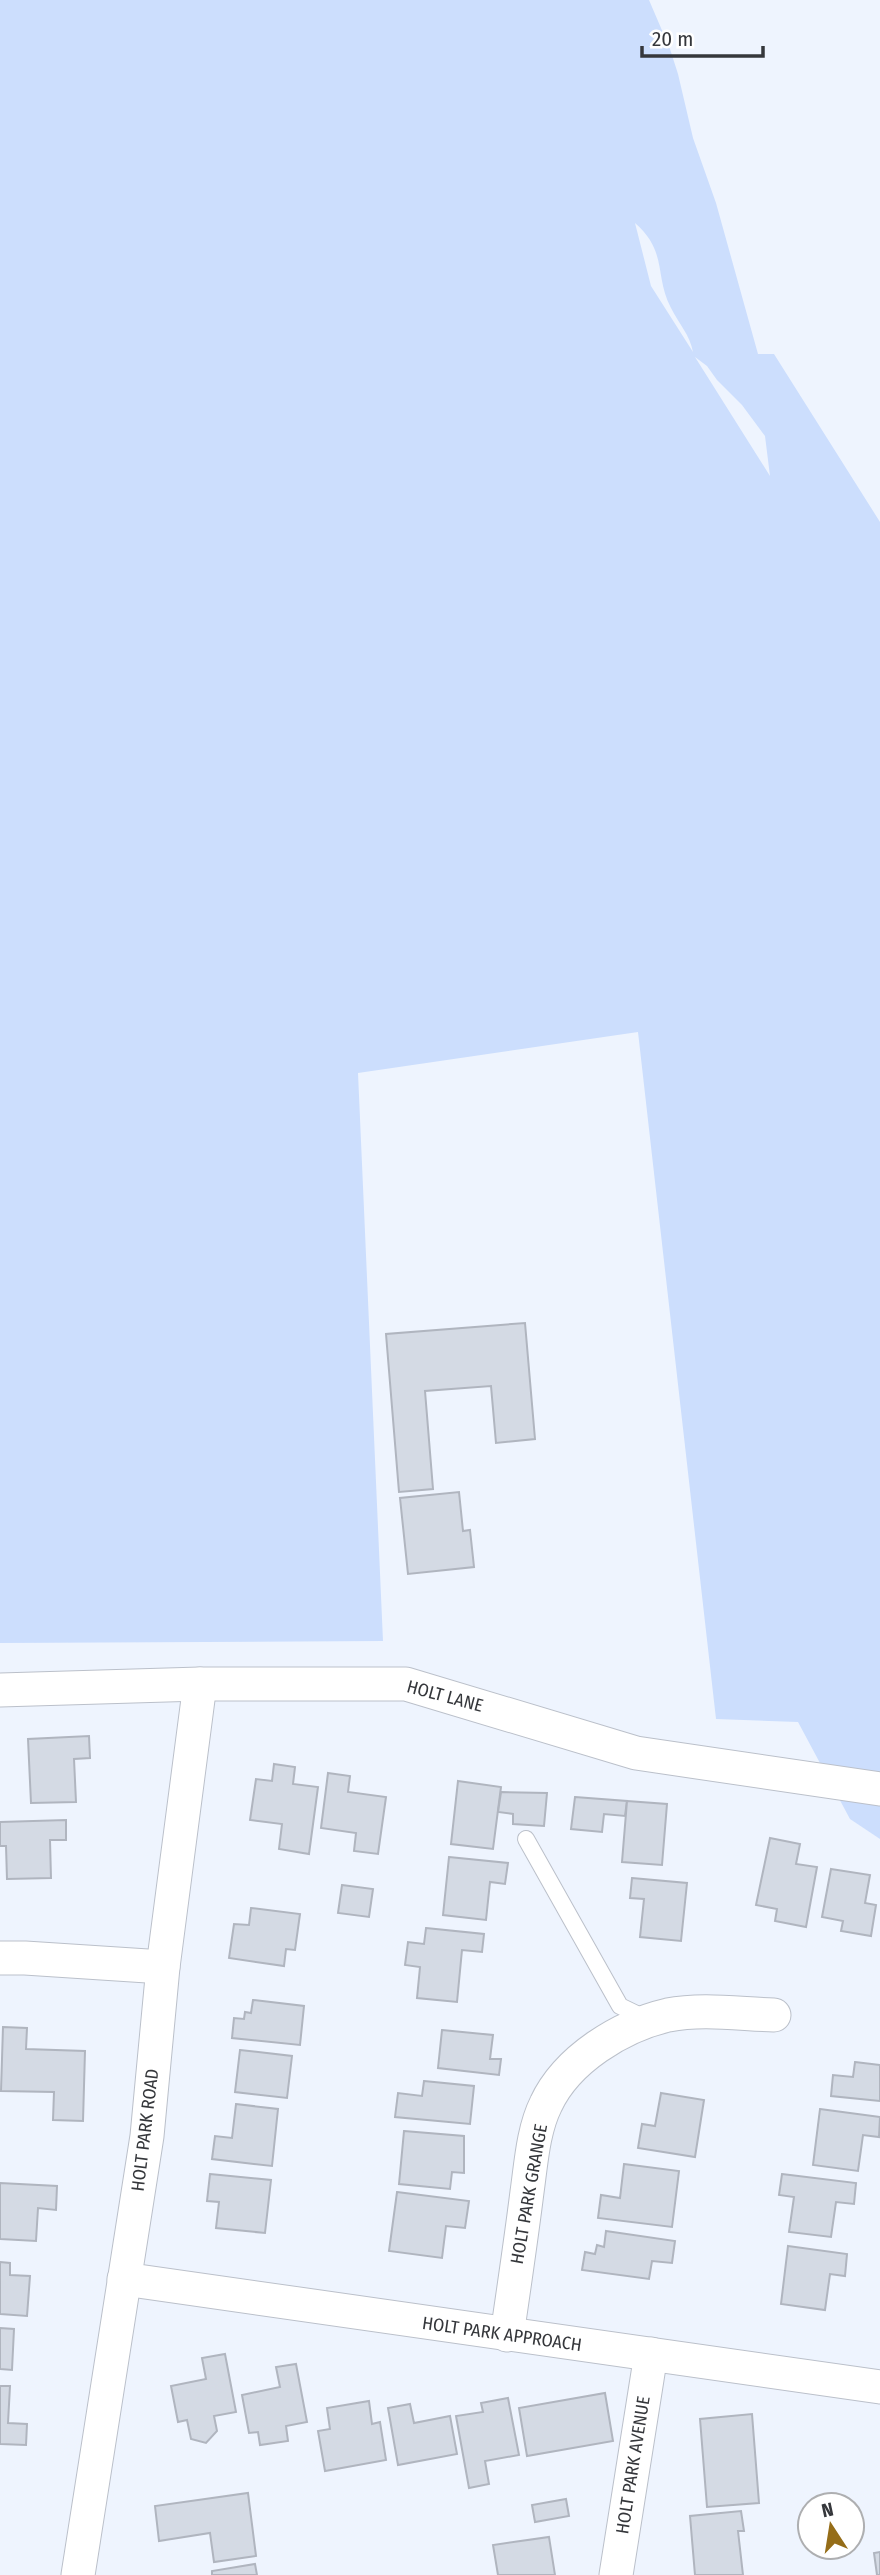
<svg xmlns="http://www.w3.org/2000/svg" width="880" height="2575" font-family="'Fira Sans Condensed',sans-serif">
<style>
.green{fill:#ccdefd;fill-rule:evenodd}
.building{fill:#d4dae4;stroke:#b0b5bf;stroke-width:2}
.lines{fill:none;stroke-linecap:round;stroke-linejoin:round}
.lane-casing{stroke:#bbc0ca;stroke-width:18}
.street-casing{stroke:#bbc0ca;stroke-width:35}
.lane{stroke:#fff;stroke-width:16}
.street{stroke:#fff;stroke-width:33}
.labels{text-anchor:middle;stroke-width:7;stroke-linejoin:round;paint-order:stroke}
.street-label{font-size:18px;fill:#35373b;stroke:#fff}
</style>
<rect width="100%" height="100%" fill="#eef4fe"/>
<path class="green" d="M0 0H649L670 49 678 74 693 138 716 203 758 354H774L880 522V1839L850 1819 798 1722 716 1719 638 1032 358 1073 383 1641 0 1643ZM635 223C668 252 654 275 671 308 679 324 690 335 693 352L651 286ZM695 357 707 366 717 380 742 405 765 436 770 476Z"/>
<g class="building">
<polygon points="525,1323 535,1439 496,1443 491,1386 425,1391 433,1489 399,1492 386,1334"/>
<polygon points="459,1492 463,1531 470,1530 474,1567 408,1574 400,1498"/>
<polygon points="89,1736 90,1758 74,1759 76,1802 31,1803 28,1739"/>
<polygon points="274,1764 295,1767 293,1784 318,1787 309,1854 279,1849 282,1824 250,1820 256,1779 272,1781"/>
<polygon points="328,1773 350,1776 348,1792 386,1797 378,1854 354,1851 356,1833 321,1828"/>
<polygon points="458,1781 501,1787 493,1849 451,1844"/>
<polygon points="501,1792 547,1793 544,1826 513,1824 513,1814 498,1812"/>
<polygon points="575,1797 627,1801 625,1816 604,1814 602,1832 571,1829"/>
<polygon points="627,1801 667,1804 662,1865 622,1862"/>
<polygon points="66,1820 66,1840 50,1840 51,1878 7,1879 6,1846 0,1846 0,1822"/>
<polygon points="770,1838 800,1844 796,1864 817,1867 806,1927 775,1921 777,1909 756,1905"/>
<polygon points="449,1857 508,1863 505,1884 490,1882 486,1920 443,1915"/>
<polygon points="831,1869 870,1875 865,1903 876,1905 871,1936 841,1931 843,1921 822,1917"/>
<polygon points="632,1878 687,1883 681,1941 640,1937 644,1899 630,1898"/>
<polygon points="342,1885 373,1889 369,1917 338,1913"/>
<polygon points="251,1908 300,1914 295,1950 286,1949 284,1966 229,1958 234,1924 249,1925"/>
<polygon points="426,1928 484,1934 482,1952 462,1950 457,2002 417,1998 420,1967 405,1965 408,1942 424,1944"/>
<polygon points="253,2000 304,2006 300,2045 232,2038 234,2018 244,2019 245,2012 251,2013"/>
<polygon points="3,2027 27,2028 26,2049 85,2051 83,2121 53,2120 54,2092 1,2091"/>
<polygon points="442,2030 493,2035 490,2059 501,2059 499,2075 438,2068"/>
<polygon points="240,2050 292,2056 287,2098 235,2092"/>
<polygon points="855,2062 880,2065 880,2101 831,2096 833,2075 853,2077"/>
<polygon points="424,2081 474,2086 470,2124 395,2117 398,2093 422,2096"/>
<polygon points="661,2093 704,2100 695,2157 638,2148 642,2124 655,2126"/>
<polygon points="236,2104 278,2109 272,2166 212,2159 215,2136 232,2138"/>
<polygon points="820,2109 880,2117 879,2137 863,2135 858,2171 813,2165"/>
<polygon points="404,2131 464,2136 464,2173 452,2172 450,2189 399,2184"/>
<polygon points="624,2164 679,2171 672,2227 598,2218 601,2195 620,2198"/>
<polygon points="210,2174 271,2180 265,2233 216,2228 219,2202 207,2201"/>
<polygon points="782,2174 856,2183 854,2204 836,2202 831,2237 789,2232 794,2197 779,2195"/>
<polygon points="0,2183 57,2186 56,2210 38,2208 36,2241 0,2239"/>
<polygon points="397,2192 469,2201 465,2228 446,2226 442,2258 389,2251"/>
<polygon points="606,2231 675,2241 672,2263 652,2261 649,2279 582,2270 585,2252 595,2254 597,2245 604,2247"/>
<polygon points="788,2246 847,2254 845,2276 830,2274 825,2310 781,2304"/>
<polygon points="0,2262 10,2263 10,2275 30,2276 27,2316 0,2314"/>
<polygon points="0,2328 14,2329 12,2370 0,2369"/>
<polygon points="225,2354 236,2412 214,2416 217,2431 206,2443 191,2439 187,2420 178,2422 171,2386 206,2379 202,2358"/>
<polygon points="296,2364 307,2422 286,2426 288,2441 260,2445 258,2432 249,2433 242,2395 280,2387 276,2367"/>
<polygon points="0,2386 10,2386 8,2423 27,2424 26,2445 0,2444"/>
<polygon points="605,2393 613,2441 527,2456 519,2408"/>
<polygon points="508,2398 519,2455 485,2461 489,2484 469,2488 456,2416 483,2412 481,2403"/>
<polygon points="369,2401 372,2424 380,2422 386,2460 325,2471 318,2431 330,2429 327,2408"/>
<polygon points="410,2404 414,2423 450,2416 457,2454 398,2465 388,2408"/>
<polygon points="752,2414 759,2503 707,2507 700,2419"/>
<polygon points="248,2493 256,2556 214,2562 210,2533 159,2541 155,2506"/>
<polygon points="566,2499 569,2516 535,2522 532,2505"/>
<polygon points="741,2511 744,2531 738,2531 743,2575 695,2575 690,2516"/>
<polygon points="549,2537 555,2575 498,2575 493,2545"/>
<polygon points="880,2552 880,2575 877,2575 874,2553"/>
<polygon points="255,2564 257,2575 212,2575 212,2571"/>
</g>
<g class="lines">
<defs>
<polyline id="lane" points="526,1839 620,2006 649,2020"/>
<g id="street">
<polyline points="0,1690 200,1684 406,1684 636,1753 880,1789"/>
<polyline points="0,1958 25,1958 163,1967"/>
<polyline points="124,2279 880,2387"/>
<path d="M507 2335C514 2287 521 2240 527 2192 531 2164 533 2130 546 2104 567 2059 621 2026 668 2015 702 2008 740 2014 774 2015"/>
<polyline points="78,2575 147,2136 163,1967 200,1684"/>
<polyline points="616,2575 651,2354"/>
</g>
</defs>
<use href="#lane" class="lane-casing"/>
<use href="#street" class="street-casing"/>
<use href="#lane" class="lane"/>
<use href="#street" class="street"/>
</g>
<g class="labels">
<g class="street-label">
<text transform="translate(445 1696) rotate(15)" y="6">HOLT LANE</text>
<text transform="translate(145 2130) rotate(-83)" y="6">HOLT PARK ROAD</text>
<text transform="translate(529 2194) rotate(-80)" y="6">HOLT PARK GRANGE</text>
<text transform="translate(502 2334) rotate(8)" y="6">HOLT PARK APPROACH</text>
<text transform="translate(633 2465) rotate(-81)" y="6">HOLT PARK AVENUE</text>
</g>
</g>
<g transform="translate(831 2526) rotate(348)"><circle r="33" fill="#ffffff" stroke="#aeafb1" stroke-width="2"/>
<path d="M0-5L12 26L0 18L-12 26Z" fill="#956d18"/>
<text y="-10" font-size="19" font-weight="bold" text-anchor="middle" fill="#35373b">N</text>
</g>
<path d="M642 46v10h121v-10" fill="none" stroke="#35373b" stroke-width="3.5"/>
<text x="652" y="46" font-size="21" fill="#35373b" stroke="#ffffff" stroke-width="5" paint-order="stroke">20 m</text>
</svg>
